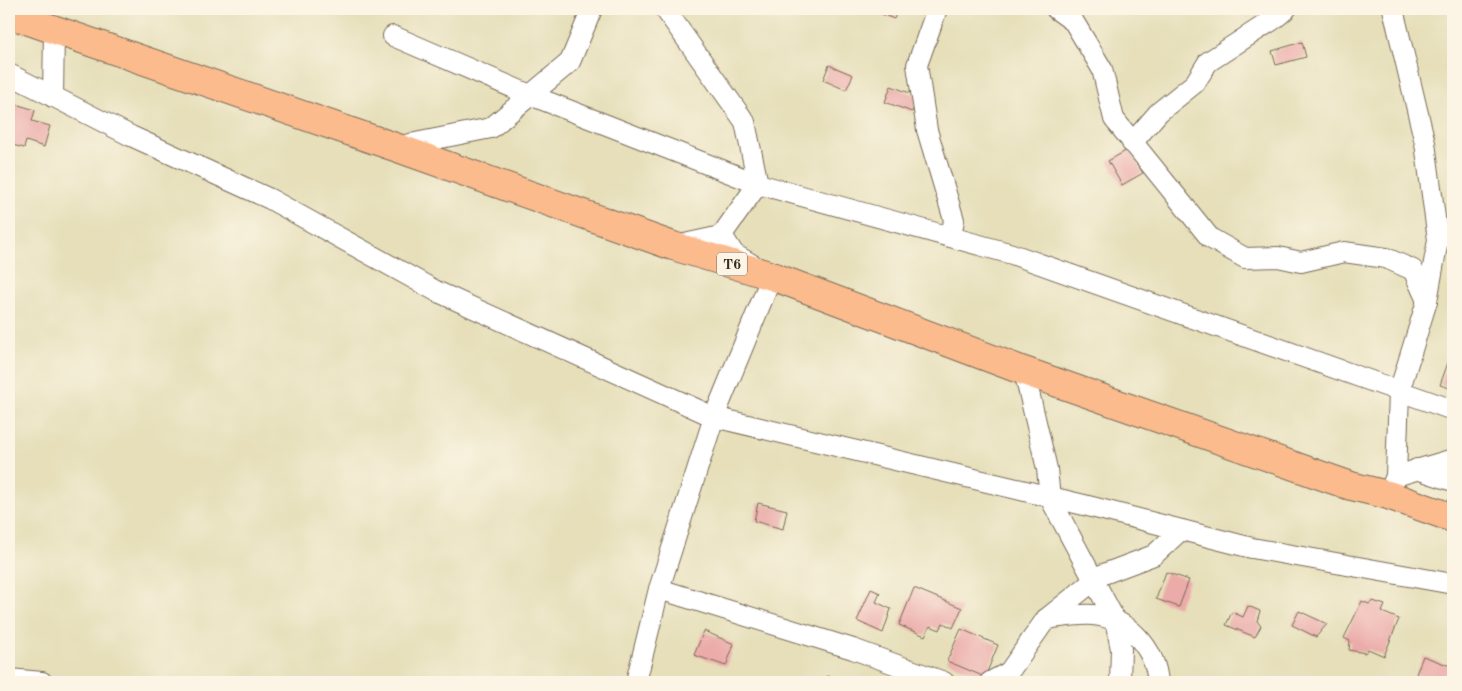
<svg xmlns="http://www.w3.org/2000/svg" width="1462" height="691" font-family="'Old Standard TT',serif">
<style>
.building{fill:#ebaba9}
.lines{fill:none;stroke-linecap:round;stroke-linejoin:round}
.minor-casing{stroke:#776955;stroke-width:22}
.highway-casing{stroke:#776955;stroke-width:30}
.minor{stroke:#fff;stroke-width:20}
.highway{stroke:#fbbb8d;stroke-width:28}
.labels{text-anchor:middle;stroke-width:5;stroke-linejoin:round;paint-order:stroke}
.shield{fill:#fcf5e5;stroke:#75675a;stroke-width:1}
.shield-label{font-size:14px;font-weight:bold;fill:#3b2a1e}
</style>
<rect width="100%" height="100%" fill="#fcf5e5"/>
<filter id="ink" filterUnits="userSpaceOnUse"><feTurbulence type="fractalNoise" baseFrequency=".02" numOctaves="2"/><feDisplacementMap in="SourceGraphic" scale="10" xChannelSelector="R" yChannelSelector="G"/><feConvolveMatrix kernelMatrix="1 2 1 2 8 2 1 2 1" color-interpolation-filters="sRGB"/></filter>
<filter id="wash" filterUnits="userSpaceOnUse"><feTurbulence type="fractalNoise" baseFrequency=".0096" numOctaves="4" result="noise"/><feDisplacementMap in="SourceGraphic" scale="20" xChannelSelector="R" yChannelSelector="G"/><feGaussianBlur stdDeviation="1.12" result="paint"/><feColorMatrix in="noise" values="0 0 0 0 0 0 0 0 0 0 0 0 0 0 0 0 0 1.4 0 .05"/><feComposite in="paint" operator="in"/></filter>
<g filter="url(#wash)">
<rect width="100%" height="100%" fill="#e6dfba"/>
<g id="blocks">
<g class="building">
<polygon points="869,9 898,9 894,19"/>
<polygon points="1302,42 1306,57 1276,65 1272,51"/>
<polygon points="829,65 853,75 846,90 823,80"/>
<polygon points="891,86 918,96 912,112 885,102"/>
<polygon points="12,103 35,110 32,121 50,126 44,147 26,141 24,148 9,144 9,115"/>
<polygon points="1129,149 1143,173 1122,185 1108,161"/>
<polygon points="1449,360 1453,362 1453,389 1440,385"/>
<polygon points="758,503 787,510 783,529 754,521"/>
<polygon points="1166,572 1189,580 1179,607 1156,599"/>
<polygon points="914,588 962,608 953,628 943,623 940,630 930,626 925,636 899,625"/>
<polygon points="871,589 880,593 876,602 891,609 883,633 857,621"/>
<polygon points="1362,601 1369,604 1373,601 1385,605 1382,612 1399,619 1384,656 1368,649 1365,653 1349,650 1350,641 1344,638"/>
<polygon points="1248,606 1260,611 1257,621 1261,626 1255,637 1226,625 1232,612 1243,617"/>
<polygon points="1299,611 1327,624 1316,637 1292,625"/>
<polygon points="961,629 998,645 985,677 947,661"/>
<polygon points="704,631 734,644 726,666 694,655"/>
<polygon points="1423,656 1453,667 1453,682 1439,682 1416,674"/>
<polygon points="827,676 845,682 825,682"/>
</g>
</g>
</g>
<g filter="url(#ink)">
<use href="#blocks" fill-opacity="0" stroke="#776955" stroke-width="1"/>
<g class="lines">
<defs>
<g id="minor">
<polyline points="665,9 745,122 758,184 721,236 675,246"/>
<polyline points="937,9 917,65 927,130 954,220 951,237"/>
<polyline points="1056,9 1074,22 1102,69 1114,119 1210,238 1245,258 1278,257 1301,262 1344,252 1386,258 1413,270 1427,301"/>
<polyline points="1393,9 1425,143 1438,240 1427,301 1399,392 1396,476"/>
<polyline points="393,36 530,95 758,184 1012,254 1453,410"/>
<polyline points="9,74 131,136 270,199 436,291 714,417 1084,505 1252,548 1453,584"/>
<polyline points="53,97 54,31"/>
<polyline points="1132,143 1159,112 1195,83 1208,62 1274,19 1286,9"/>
<polyline points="395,147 491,128 570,62 592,9"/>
<polyline points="1024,371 1047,469 1050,498 1115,620 1121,649 1120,682"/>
<polyline points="1417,469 1453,481"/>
<polyline points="1391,488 1396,476 1453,459"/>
<polyline points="659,589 853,649 944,682"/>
<path d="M1046 619C1061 617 1077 614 1093 615 1128 618 1155 648 1158 682"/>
<polyline points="9,679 42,682"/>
<polyline points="636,682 659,589 714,417 772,276 734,254 722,235"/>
<polyline points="990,682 1009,672 1046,619 1101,575 1154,555 1181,530"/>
</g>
<polyline id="highway" points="9,14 395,147 673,246 772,276 1024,371 1351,486 1388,495 1453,518"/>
</defs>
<use href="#minor" class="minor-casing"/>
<use href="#highway" class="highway-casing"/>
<use href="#minor" class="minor"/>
<use href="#highway" class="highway"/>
</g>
</g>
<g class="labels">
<rect class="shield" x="717" y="252.5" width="30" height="23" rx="4"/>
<g class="shield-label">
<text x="732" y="269">T6</text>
</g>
</g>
<rect width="1462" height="691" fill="none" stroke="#fcf5e5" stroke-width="30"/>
</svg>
